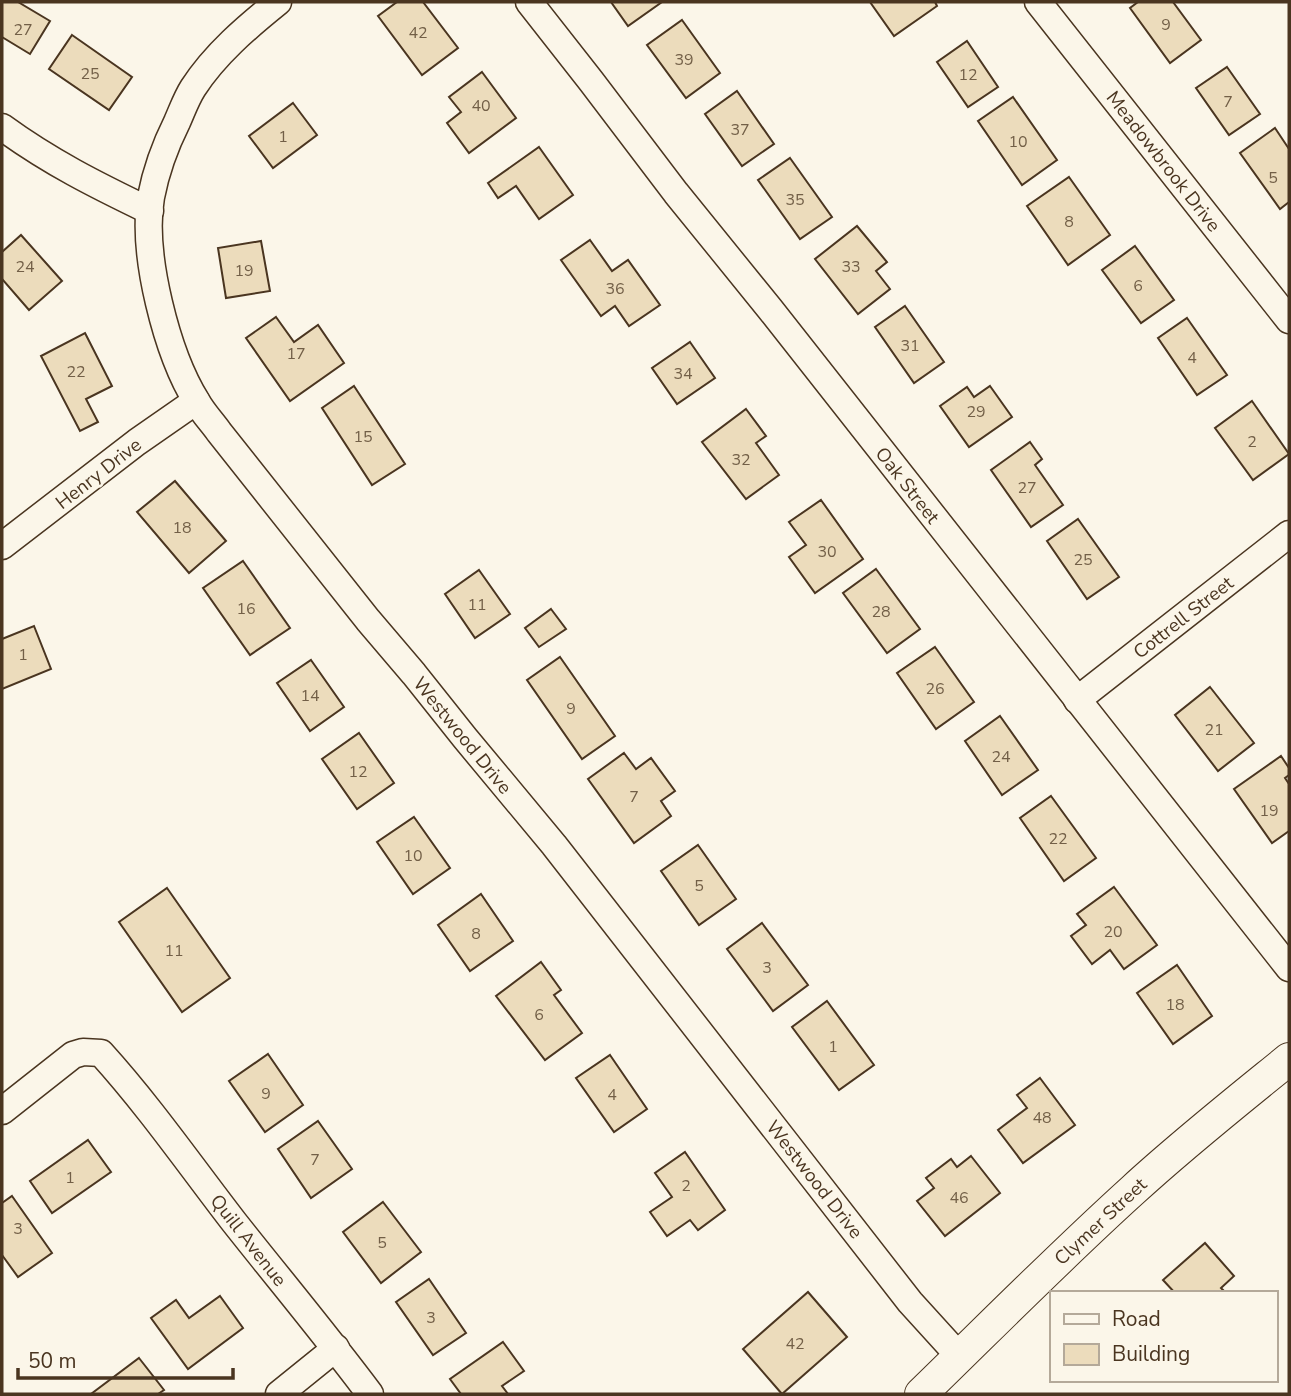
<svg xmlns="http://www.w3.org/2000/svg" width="1291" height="1396" font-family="'Nunito Sans',sans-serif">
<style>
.building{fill:#ecdcbc;stroke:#4a3520;stroke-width:2}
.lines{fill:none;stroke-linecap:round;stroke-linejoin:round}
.minor-casing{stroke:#4a3520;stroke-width:29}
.tertiary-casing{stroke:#4a3520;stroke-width:34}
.minor{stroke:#fbf6e9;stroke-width:26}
.tertiary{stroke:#fbf6e9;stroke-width:32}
.labels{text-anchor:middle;stroke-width:5;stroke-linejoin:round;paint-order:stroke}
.number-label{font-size:16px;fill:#725f47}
.street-label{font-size:19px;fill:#4a3520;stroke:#fbf6e9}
</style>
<rect width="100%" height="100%" fill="#fbf6e9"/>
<g class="building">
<polygon points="2,2 18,2 50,21 30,54 2,37"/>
<polygon points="397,2 423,2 458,48 422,75 378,16"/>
<polygon points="611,2 662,2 628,26"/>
<polygon points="870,2 935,2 937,6 894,36"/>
<polygon points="1138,2 1173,2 1201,40 1170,63 1130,8"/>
<polygon points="682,20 720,73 686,98 647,45"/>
<polygon points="72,35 132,77 109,110 49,69"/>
<polygon points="967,41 998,87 968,107 937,62"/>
<polygon points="1227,67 1260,114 1229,135 1196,88"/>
<polygon points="482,72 516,118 469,153 447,123 461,112 449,97"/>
<polygon points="737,91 774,144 742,166 705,114"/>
<polygon points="1013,97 1057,160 1022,185 978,121"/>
<polygon points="293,103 317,135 273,168 249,136"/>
<polygon points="1275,128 1289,149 1289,202 1280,209 1240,153"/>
<polygon points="539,147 573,195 539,219 516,186 498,198 488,183"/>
<polygon points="790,158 832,217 800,239 758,180"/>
<polygon points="1069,177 1110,235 1068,265 1027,206"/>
<polygon points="857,226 887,262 876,271 890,289 858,314 815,259"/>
<polygon points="21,235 62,281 29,310 2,279 2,252"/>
<polygon points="590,240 612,271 628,260 660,305 629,326 615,306 601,316 561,260"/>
<polygon points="261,241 270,291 226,298 218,248"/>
<polygon points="1135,246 1174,300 1141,323 1102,270"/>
<polygon points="905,306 944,362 914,383 875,327"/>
<polygon points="276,317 294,342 318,325 344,363 290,401 246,338"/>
<polygon points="1187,318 1227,375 1197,395 1158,338"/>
<polygon points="85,333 112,386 86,399 98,422 80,431 41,356"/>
<polygon points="690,342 715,378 677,404 652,368"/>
<polygon points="354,386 405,464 372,485 322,408"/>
<polygon points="990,386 1012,417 969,447 940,406 967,387 974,397"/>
<polygon points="1252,401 1289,454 1253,480 1215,428"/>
<polygon points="746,409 766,436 756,443 779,475 746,499 702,442"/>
<polygon points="1030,442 1042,459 1035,465 1063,505 1031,527 991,470"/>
<polygon points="175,481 226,541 189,573 137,512"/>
<polygon points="821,500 863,559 815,593 789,557 806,545 789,522"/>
<polygon points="1078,519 1119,577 1087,599 1047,541"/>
<polygon points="243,561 290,628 250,655 203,588"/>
<polygon points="876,569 920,629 887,653 843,593"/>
<polygon points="479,570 510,614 475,638 445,594"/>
<polygon points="551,609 566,629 539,647 525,628"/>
<polygon points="34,626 51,669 2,689 2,639"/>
<polygon points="935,647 974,702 936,729 897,673"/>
<polygon points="560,657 615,736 582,759 527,680"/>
<polygon points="311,660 344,707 310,731 277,683"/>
<polygon points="1210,687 1254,743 1218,771 1175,715"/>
<polygon points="1000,716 1038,770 1002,795 965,741"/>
<polygon points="359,733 394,783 357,809 322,759"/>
<polygon points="624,753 636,769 651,758 675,791 661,801 671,816 634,843 588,779"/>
<polygon points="1281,756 1289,768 1289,775 1285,778 1289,784 1289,831 1272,843 1234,789"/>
<polygon points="1051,796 1096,858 1064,881 1020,818"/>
<polygon points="414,817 450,868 413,894 377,842"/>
<polygon points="698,845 736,899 699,925 661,871"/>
<polygon points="1114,887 1157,945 1124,969 1110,950 1092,964 1071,936 1086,925 1077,914"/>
<polygon points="167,888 230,978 182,1012 119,922"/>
<polygon points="481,894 513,941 470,971 438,925"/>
<polygon points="762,923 808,985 773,1011 727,949"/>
<polygon points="541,962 561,990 554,995 582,1033 545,1060 496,996"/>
<polygon points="1177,965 1212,1016 1173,1044 1137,993"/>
<polygon points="827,1001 874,1065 839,1090 792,1027"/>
<polygon points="268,1054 303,1105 265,1132 229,1081"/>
<polygon points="610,1055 647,1109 614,1132 576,1078"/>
<polygon points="1040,1078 1075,1125 1023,1163 998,1130 1027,1108 1017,1095"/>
<polygon points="318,1121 352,1169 311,1198 278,1149"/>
<polygon points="88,1140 111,1172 52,1213 30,1181"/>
<polygon points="685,1152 725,1210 698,1230 690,1220 667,1236 650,1212 672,1197 655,1173"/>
<polygon points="971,1156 1000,1193 945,1236 917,1201 934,1188 926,1178 951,1159 957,1167"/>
<polygon points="12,1196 52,1253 18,1277 2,1255 2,1203"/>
<polygon points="383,1202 421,1252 381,1283 343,1232"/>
<polygon points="1205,1243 1234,1276 1221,1288 1226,1293 1175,1293 1163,1280"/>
<polygon points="429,1279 466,1333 433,1355 396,1302"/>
<polygon points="808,1292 847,1337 782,1394 743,1349"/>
<polygon points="220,1296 243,1328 188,1369 151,1318 176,1300 189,1318"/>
<polygon points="503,1342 524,1371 502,1386 508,1394 461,1394 450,1379"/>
<polygon points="139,1358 164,1390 158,1394 91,1394"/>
</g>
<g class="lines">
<defs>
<g id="minor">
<path d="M278 2C247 27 215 54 193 88 186 99 182 111 177 122 165 146 156 171 151 197 141 254 167 354 197 402 203 413 212 422 219 432L368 620 414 674 465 738 554 845 910 1302 960 1357"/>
<polyline points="529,2 591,81 676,193 770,309 1289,968"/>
<polyline points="1038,2 1289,320"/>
<path d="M2 127C50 162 96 185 150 211"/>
<polyline points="2,546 137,442 196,401"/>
<polyline points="1077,700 1289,534"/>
<path d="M2 1111 73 1055 83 1052 101 1053C149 1106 190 1165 234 1222 279 1279 326 1335 370 1394"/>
<polyline points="279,1394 336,1348"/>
</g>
<path id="tertiary" d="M921 1394C991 1326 1060 1256 1133 1190 1183 1144 1236 1102 1289 1059"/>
</defs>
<use href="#minor" class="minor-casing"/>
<use href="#tertiary" class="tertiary-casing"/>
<use href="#minor" class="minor"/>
<use href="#tertiary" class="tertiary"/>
</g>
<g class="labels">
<g class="number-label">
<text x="1166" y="30">9</text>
<text x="23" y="35">27</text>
<text x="418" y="38">42</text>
<text x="684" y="65">39</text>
<text x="90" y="79">25</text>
<text x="968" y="80">12</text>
<text x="1228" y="107">7</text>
<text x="481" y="111">40</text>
<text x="740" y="135">37</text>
<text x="283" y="142">1</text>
<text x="1018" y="147">10</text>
<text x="1273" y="183">5</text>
<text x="795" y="205">35</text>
<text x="1069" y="227">8</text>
<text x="25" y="272">24</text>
<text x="851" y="272">33</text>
<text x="244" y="276">19</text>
<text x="1138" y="291">6</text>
<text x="615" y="294">36</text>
<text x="910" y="351">31</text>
<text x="296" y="359">17</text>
<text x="1192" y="363">4</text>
<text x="76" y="377">22</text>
<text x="683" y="379">34</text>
<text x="976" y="417">29</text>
<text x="363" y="442">15</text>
<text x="1252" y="447">2</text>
<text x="741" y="465">32</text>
<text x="1027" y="493">27</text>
<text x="182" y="533">18</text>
<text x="827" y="557">30</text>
<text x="1083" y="565">25</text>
<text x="477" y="610">11</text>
<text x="246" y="614">16</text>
<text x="881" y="617">28</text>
<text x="23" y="660">1</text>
<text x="935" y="694">26</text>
<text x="310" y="701">14</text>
<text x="571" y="714">9</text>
<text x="1214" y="735">21</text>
<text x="1001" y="762">24</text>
<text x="358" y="777">12</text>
<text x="634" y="802">7</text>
<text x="1269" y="816">19</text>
<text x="1058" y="844">22</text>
<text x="413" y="861">10</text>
<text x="699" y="891">5</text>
<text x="1113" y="937">20</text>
<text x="476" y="939">8</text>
<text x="174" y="956">11</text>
<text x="767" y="973">3</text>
<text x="1175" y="1010">18</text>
<text x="539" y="1020">6</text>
<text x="833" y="1052">1</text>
<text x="266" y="1099">9</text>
<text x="612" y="1100">4</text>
<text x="1042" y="1123">48</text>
<text x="315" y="1165">7</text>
<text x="70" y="1183">1</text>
<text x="686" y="1191">2</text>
<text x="959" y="1203">46</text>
<text x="18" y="1234">3</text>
<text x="382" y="1248">5</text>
<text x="431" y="1323">3</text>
<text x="795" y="1349">42</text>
</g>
<g class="street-label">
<text transform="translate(1164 161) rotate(52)" y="7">Meadowbrook Drive</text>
<text transform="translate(98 473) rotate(-38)" y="7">Henry Drive</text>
<text transform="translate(908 485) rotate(52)" y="7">Oak Street</text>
<text transform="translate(1183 617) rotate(-38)" y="7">Cottrell Street</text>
<text transform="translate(463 735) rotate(51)" y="7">Westwood Drive</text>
<text transform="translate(815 1179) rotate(52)" y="7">Westwood Drive</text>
<text transform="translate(1100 1221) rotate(-43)" y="7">Clymer Street</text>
<text transform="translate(249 1240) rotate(52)" y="7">Quill Avenue</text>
</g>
</g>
<rect width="1291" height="1396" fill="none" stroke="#4a3520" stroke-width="7"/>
<rect x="1050" y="1291" width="228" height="91" fill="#fbf6e9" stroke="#b4a999" stroke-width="2"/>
<rect x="1064" y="1314" width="35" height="10" fill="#fbf6e9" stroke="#b4a999" stroke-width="2"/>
<text x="1112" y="1326" font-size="21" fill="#4a3520">Road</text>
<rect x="1064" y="1344" width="35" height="21" fill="#ecdcbc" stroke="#b4a999" stroke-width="2"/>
<text x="1112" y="1361" font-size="21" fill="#4a3520">Building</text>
<path d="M18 1368v10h215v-10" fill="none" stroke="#4a3520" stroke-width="3.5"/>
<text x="28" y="1368" font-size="21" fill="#4a3520" stroke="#fbf6e9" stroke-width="5" paint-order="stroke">50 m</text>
</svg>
